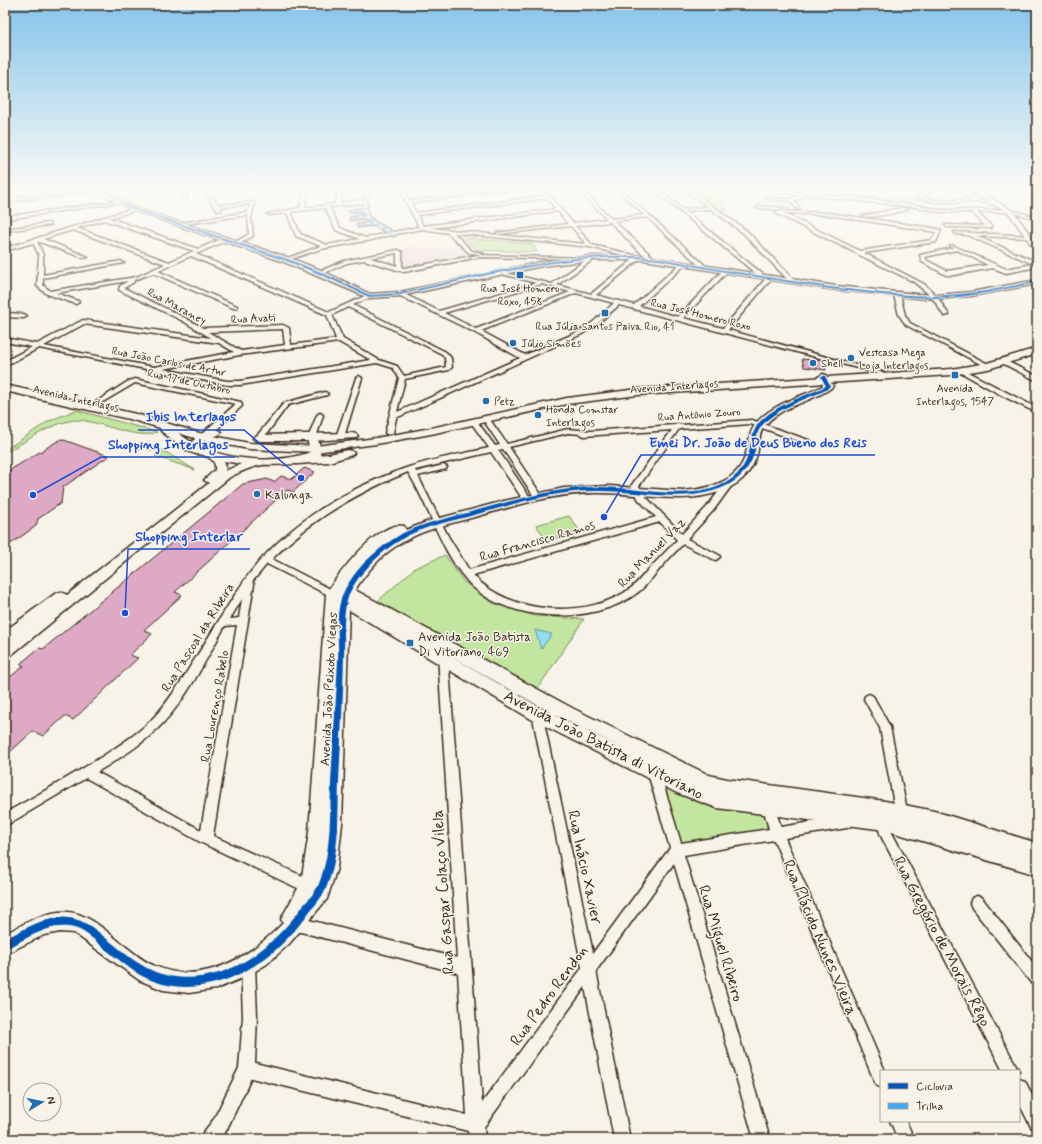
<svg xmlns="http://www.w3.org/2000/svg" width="1042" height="1144" font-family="Mynerve,sans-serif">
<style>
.built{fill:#efdddd}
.green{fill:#c2e6a0;stroke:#7e885f}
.water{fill:#90dcf0;stroke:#6e959c}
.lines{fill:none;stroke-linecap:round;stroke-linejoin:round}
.stream{stroke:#6e959c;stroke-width:1.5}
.building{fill:#dda9c4;stroke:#3b2a1e}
.street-casing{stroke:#3b2a1e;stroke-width:3}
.secondary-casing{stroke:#3b2a1e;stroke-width:3}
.primary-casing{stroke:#3b2a1e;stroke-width:3}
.street{fill:#f7f3e8;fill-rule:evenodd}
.secondary{fill:#f7f3e8;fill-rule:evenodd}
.primary{fill:#f7f3e8;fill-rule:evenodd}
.quiet{stroke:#3fa9f5;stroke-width:2.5;stroke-dasharray:5 2.5;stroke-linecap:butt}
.cycleway-casing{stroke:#f7f3e8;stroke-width:2}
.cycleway{fill:#0057b8;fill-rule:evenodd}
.poi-dot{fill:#1f6fb2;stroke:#f7f3e8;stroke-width:1.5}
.labels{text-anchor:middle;stroke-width:3;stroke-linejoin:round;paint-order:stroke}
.far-poi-label{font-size:11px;fill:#3b2a1e;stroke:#f7f3e8;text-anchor:start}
.far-street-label{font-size:11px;fill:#3b2a1e;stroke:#f7f3e8}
.poi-label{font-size:13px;fill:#3b2a1e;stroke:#f7f3e8;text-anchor:start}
.street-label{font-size:13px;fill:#3b2a1e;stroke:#f7f3e8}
.near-street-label{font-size:16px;fill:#3b2a1e;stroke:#f7f3e8}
.leader{fill:none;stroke:#1d4ed8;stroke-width:1.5}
.callout-dot{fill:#1d4ed8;stroke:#f7f3e8;stroke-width:1.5}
.callout-label{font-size:14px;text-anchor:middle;font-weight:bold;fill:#1d4ed8;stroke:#f7f3e8;stroke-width:3;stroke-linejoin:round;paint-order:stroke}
</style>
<rect width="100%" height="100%" fill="#f7f3e8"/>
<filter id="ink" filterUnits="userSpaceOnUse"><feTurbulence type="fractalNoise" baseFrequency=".025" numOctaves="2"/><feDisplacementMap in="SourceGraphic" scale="8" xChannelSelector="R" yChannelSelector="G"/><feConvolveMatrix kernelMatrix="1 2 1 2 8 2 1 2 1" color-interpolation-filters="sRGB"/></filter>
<g filter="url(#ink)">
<polygon class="built" points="458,246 468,255 402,268 402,251 400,250 411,247 454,250"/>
<g class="green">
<polygon points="689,190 740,190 728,194 723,207 728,210 717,211"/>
<polygon points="464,238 533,244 537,252 477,250"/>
<path d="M76 410 157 432C138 441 100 421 78 420 56 420 25 442 5 453V450L49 421Z"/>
<polygon points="151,445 164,451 195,470 155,456 159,452 144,448 139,450 136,449"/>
<polygon points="569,516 580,531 547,541 536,525"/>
<polygon points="445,555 463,581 492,603 535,616 584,619 536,691 378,601 415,568"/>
<polygon points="664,786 763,814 768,825 766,829 682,843 680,841"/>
</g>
<polygon class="water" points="535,630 552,634 541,649"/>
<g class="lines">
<polyline class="stream" points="816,190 875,198 934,201"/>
</g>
<g class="building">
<polygon points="813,358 823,360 826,370 804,367 802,359 813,360"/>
<polygon points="61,439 109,456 63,487 61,503 38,519 36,526 5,548 5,473"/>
<polygon points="304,468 315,472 293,492 287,490 175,592 182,595 144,630 152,634 130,655 138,658 73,720 65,716 43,736 33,731 10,752 5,749 5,681 24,666 20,664 39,648 43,649 243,484 267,479 274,482 281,476 292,479"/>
</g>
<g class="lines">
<defs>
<g id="street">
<polygon points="183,190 187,190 188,197 181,198 181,196 185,195"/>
<polygon points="204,190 208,190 218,205 255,202 251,218 253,236 238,244 234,243 249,234 248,215 179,225 181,223 248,212 250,204 220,207 222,210 218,211 211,202"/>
<path d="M304 190H308L305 208 335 204 338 193 340 192 342 193 340 203 363 200 366 195 365 190H369L370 195 367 201 368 216 375 222 393 232 419 227 400 190H404L410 201 497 190H508L411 203 416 213 545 196 540 190H544L573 223 607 219 578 190H582L612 219 644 215 617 190H621L707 267 702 268 647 217 614 221 654 258V259L652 260 640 252 610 222 575 226 592 245 642 257 596 295 634 305 681 263H685V265L639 306 678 317 723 270H727V272L683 318 723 328 768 276H772V278L728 330 900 377 895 378 619 305 596 325 582 334 396 418 393 433 389 435 385 433 399 378 393 368 377 363 240 385H227L39 348 5 366V361L32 347 5 342V338L37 344 83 320 211 338 183 321 119 290 120 286 128 281 56 293 78 301 79 302 76 304 47 294 37 286 39 255 33 243 5 251V248L134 208 136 210 109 218 198 249 224 238H228V240L196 254 329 312 367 295H371V297L353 305 446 352 451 358 452 367 449 370 405 379 397 412 520 358 474 332 398 295V293H402L439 311 536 283 498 273V271L552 284 587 259 479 257 404 272 364 260 347 263 322 274H318V272L344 261 398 250 402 252V268H404L479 255 589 258 594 257V259L557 285 591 294 635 258 590 247 454 233 472 251 483 253 481 254 469 253 448 233 422 229 396 234 394 236 391 235 367 241H365L321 249 285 261V259L321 246 296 236 287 213 269 215 267 214 300 208ZM547 198 556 209 423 226 417 215ZM363 203V208L349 211 351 212 363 211 364 215 350 218V220L365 218 370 222 358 225V227L372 225 388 233 365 238 340 228 329 207ZM325 208 336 230 360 239 327 245 300 234 291 212ZM558 211 568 224 496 233 498 234 571 226 586 244 431 228ZM104 220 194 251 169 262 77 228ZM73 230 165 264 136 277 50 291 43 285V278L124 263 121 261 43 275V255L37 241 84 258 88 257 43 239ZM397 253V266L370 258ZM191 256 327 315 336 339 291 345 289 328 283 325 203 328 187 319 124 288 134 282V280L153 273 233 308H237V306L158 271ZM542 284 570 292 476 329 444 313ZM576 293 614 303 592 323 578 332 525 355 481 331ZM348 307 442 354 445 358 446 367 404 376 397 366 379 360 343 339 332 315ZM84 324 219 343 234 352 154 367 44 346ZM283 329 285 345 241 351 208 332ZM339 342 371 360 240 381H227L163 369 240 355Z"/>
<polygon points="654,190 658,190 682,209 708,207 685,190 690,190 747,231 795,281 790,282 743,233 711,209 685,211 765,276 760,277"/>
<polygon points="772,190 876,200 916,205 939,210 1010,210 1037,217 1037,219 1010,212 977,212 991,226 991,228 947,227 945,225 985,226 972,212 939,212 916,207 804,195 803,198 794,200 800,209 798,210 790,201 767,199 769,198 789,199 800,196 800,195 773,192 771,191"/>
<polygon points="931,190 937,190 923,196 934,200 972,200 960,190 964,190 977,200 1000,204 998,205 976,202 934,202 917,196"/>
<polygon points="10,198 12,199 8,216 120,201 122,202 8,219 8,224 6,225 5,208 8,199"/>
<polygon points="758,206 786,208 788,209 786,210 756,208"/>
<path d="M901 208 908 209C901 212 868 219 862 216Z"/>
<path d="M778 211 828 213 933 228 941 230 936 242 864 253 924 284 936 295 949 315 944 316 932 297 914 282 777 214 776 212ZM783 213 828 215 936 232 932 240 860 251Z"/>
<polygon points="49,223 51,225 5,231 5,229"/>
<path d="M954 232 1031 236V237L1029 238 976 236 1037 262V267L1006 273 993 268 954 275H946L922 262 920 255 953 248 950 246 952 245 1006 269 1033 264 967 235 956 234ZM957 250 988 265 947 271 926 260 925 257Z"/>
<polygon points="897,293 900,295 905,315 910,323 990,365 990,367 986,367 906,325 899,315 894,295"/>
<polygon points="5,313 24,314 27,316 24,318 5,317"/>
<polygon points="1004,360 1037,376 1037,381 1002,363 1002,361"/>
<polygon points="962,369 1037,408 1037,413 1001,395 960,372 959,371"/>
<polygon points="359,376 362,378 344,437 340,439 337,439 336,437 356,378"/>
<polygon points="135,379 241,402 242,406 213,433 210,433 206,431 207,429 236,404 135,383 101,403 97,403 96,402 127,382"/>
<polygon points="325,392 328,394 327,395 288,405 262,440 259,440 255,438 284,403"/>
<polygon points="320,413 323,415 316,438 312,440 309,440 308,438 317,415"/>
<path d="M486 416 488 417 507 444 568 429 591 431 675 425 678 424 681 425 752 420 811 441 810 443H804L751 424 679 429 639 486 645 496 682 534 707 507 725 483H731L732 485 713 511 687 539 719 555 720 557 716 560 713 559 683 544C672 555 662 566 652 578 647 583 643 589 637 593 594 626 505 623 468 582 440 550 430 508 408 472 358 492 310 520 272 559L336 592 338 594 336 596H330L267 564 252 582 254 584 213 836 316 882 318 887 316 892 311 894 306 892 202 843 86 778 5 826V813C38 795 71 776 103 756 121 744 141 732 155 716 168 702 178 686 188 670 206 642 222 614 240 587 277 530 342 490 406 468 432 459 461 454 489 448L470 421 472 420H476L495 446 500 445 482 418ZM672 430 631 486 639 500 656 517 469 570 448 536 418 476 446 469 447 467 443 465 416 472 415 470 491 452 524 501 527 502 531 499 498 450 503 449 535 498 538 499 542 496 509 447 568 433 581 434 584 436ZM660 522 677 540C666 551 656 562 645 573 641 578 636 584 631 588 589 620 509 615 473 575ZM242 599 239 618 230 619ZM237 625 201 830 97 772C120 758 145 743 164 722 189 695 206 659 225 626Z"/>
<polygon points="443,651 447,652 448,655 482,1103 582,968 532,713 533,710 537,708 541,710 542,713 593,953 670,848 647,770 649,766 653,765 657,766 659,770 681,843 769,829 762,804 764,800 768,798 772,800 781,827 847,816 851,818 853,822 851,826 847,828 785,838 885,1071 881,1071 881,1088 876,1085 774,840 684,855 770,1139 754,1139 674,863 596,971 630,1139 614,1139 585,987 484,1127 485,1139 469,1139 468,1131 251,1078 226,1131 219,1139 201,1139 203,1133 214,1119 239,1068 243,1017 241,965 243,960 248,958 253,960 255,965 257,1017 255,1063 467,1115 458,973 297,931 292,929 290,924 292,919 297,917 457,958 438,655 439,652"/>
<polygon points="869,694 873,696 890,727 908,815 906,819 902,821 898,819 896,815 880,728 864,699 865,696"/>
<path d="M885 813 889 815 891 819V831L1019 1071H1003L881 836C878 830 878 821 881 815Z"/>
<polygon points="977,896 982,898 1037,968 1037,986 1032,984 972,908 970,903 972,898"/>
<polygon points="1019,1079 1025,1081 1037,1105 1037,1129 1031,1127 1019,1103"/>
<polygon points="890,1121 906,1121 914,1139 898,1139"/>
</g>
<g id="secondary">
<polygon points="94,190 101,190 136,208 290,258 323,271 370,294 400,292 542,262 593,256 644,256 836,286 917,294 937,295 971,292 1037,280 1037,284 971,296 937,299 917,298 836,290 644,260 593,260 542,266 400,296 369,298 284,262 132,210"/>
<polygon points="969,190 976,190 1012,210 1037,244 1037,251 1035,250 1008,212"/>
<path d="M823 374 826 375 833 386 831 388C811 403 780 405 764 427 759 433 759 442 758 450 754 470 741 484 722 491 680 506 638 492 596 493 555 493 514 506 475 517 449 524 424 529 401 543 382 554 367 571 355 590L574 709 709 775 727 779 885 801 934 811 1037 843V875L885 830 717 808 677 793 531 719 349 610 342 824 337 868 327 899 289 944 267 964 247 976 216 989 189 993 163 990 139 980 74 933 60 932 44 935 5 954V934C24 924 46 910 68 912 90 914 108 933 125 946 134 953 144 962 155 966 203 987 251 956 283 923L281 919 301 883 309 832 326 594C337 575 380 519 404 526L406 530 429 521 504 501 564 488 610 486 683 491C709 489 739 482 746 453 749 442 749 431 757 422 773 404 800 397 821 387L823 385 818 377ZM442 651 562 719 626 750 543 709Z"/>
<path d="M217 429 222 432C216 439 205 435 201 446 227 461 281 464 310 452L307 438 312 435 317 438C319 443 323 451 319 456 309 467 275 464 262 465 250 467 240 472 230 477L10 656 5 658V631L56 593 61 592 67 595 209 483 204 480 215 470C217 454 198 457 190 447 195 434 204 431 217 429ZM224 461 241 464 225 471 226 467Z"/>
</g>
<g id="primary">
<polygon points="75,190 94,190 91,192 5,202 5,198"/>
<path d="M1037 348V354L988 369 951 375 638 395 567 404 431 434 376 444 316 452 249 449 201 440 178 433 206 452 204 454C191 458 171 439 161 431L160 428 133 420 5 391V385L136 414 203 434 249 443 316 446 376 438 431 428 567 398 638 389 951 369 987 363Z"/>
<polygon points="352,433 356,434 358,436 356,438 312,441 259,441 255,440 253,438 255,436 259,435"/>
<polygon points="348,450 352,451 354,453 352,455 329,462 297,464 293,463 291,460 293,457 297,456 329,454"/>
</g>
</defs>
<use href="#street" class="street-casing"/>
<use href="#secondary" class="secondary-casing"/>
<use href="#primary" class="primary-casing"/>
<use href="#street" class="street"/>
<use href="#secondary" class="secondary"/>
<use href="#primary" class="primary"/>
<g class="quiet">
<polyline points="367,190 368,195 365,201 366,216 373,223 394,235"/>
<polyline points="351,211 365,209"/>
<polyline points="352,219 366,216"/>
<polyline points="360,226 373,223"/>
</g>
<defs>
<g id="cycleway">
<polygon points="85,190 92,190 22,199 21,198"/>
<polygon points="119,201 121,201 135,208 288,259 321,272 370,295 400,293 487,273 547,262 576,258 606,256 636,256 658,258 725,270 830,287 882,293 908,295 934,296 960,294 986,291 1037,281 1037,283 986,293 960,297 934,298 908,297 882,295 830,289 725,272 658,260 636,258 606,258 576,260 547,264 487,275 400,295 369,297 319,274 286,261 133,210 119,203"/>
<path d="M821 376H825L830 386 826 390C806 399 774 409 761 427 756 433 756 442 755 450 750 472 734 485 713 491 674 502 635 490 596 491 554 491 514 504 474 515 452 521 430 525 409 535 394 543 381 553 370 565 360 575 350 588 347 601 342 619 345 639 344 657 343 699 341 740 339 781 338 815 340 854 327 886 323 896 317 903 310 911 294 933 276 953 252 967 219 988 176 995 140 975 128 968 117 958 105 949 95 941 83 928 69 927 46 924 25 940 5 949V939C24 930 46 915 68 918 85 919 98 932 111 942 123 952 136 963 151 970 183 985 222 977 250 958 271 944 288 926 303 906 309 898 317 891 320 881 331 851 330 815 331 783 333 742 336 701 338 660 339 641 335 618 341 599 345 586 355 573 364 563 376 551 389 541 403 533 426 522 450 518 474 511 513 501 553 488 594 487 633 486 672 499 711 489 733 482 746 470 750 447 752 438 753 431 758 424 773 406 802 397 822 388L826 386 821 377Z"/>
</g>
</defs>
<use href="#cycleway" class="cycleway-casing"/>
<use href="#cycleway" class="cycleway"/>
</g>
</g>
<linearGradient id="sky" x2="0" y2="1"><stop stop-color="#85c4eb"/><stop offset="0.54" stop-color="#fbfaf5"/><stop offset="1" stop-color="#fbfaf5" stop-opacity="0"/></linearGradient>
<rect width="1042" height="350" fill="url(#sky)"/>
<g class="poi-dot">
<rect x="516" y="271" width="8" height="8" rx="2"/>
<rect x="601" y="309" width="8" height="8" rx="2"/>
<circle cx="513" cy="343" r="4"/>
<circle cx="851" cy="358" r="4"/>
<circle cx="813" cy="363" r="4"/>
<rect x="951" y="371" width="8" height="8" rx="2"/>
<circle cx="486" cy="401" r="4"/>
<circle cx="538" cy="415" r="4"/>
<circle cx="257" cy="494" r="4"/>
<rect x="406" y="639" width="8" height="8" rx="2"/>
</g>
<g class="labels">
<g class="far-poi-label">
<text x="520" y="292" text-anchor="middle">Rua José Homero<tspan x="520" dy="13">Roxo, 458</tspan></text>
<text x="605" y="330" text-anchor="middle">Rua Júlia Santos Paiva Rio, 41</text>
<text x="521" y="347">Júlio Simões</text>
<text x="859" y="356">Vestcasa Mega<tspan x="859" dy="13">Loja Interlagos</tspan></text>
<text x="821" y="367">Shell</text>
<text x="955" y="392" text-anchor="middle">Avenida<tspan x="955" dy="13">Interlagos, 1547</tspan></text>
<text x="494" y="405">Petz</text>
<text x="546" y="413">Honda Comstar<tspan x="546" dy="13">Interlagos</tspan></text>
</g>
<g class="far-street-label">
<text transform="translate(177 306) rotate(28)" y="4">Rua Maraney</text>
<text transform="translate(701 314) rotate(14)" y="4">Rua José Homero Roxo</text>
<text transform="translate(253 318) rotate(-3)" y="4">Rua Avati</text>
<text transform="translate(169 361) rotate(11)" y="4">Rua João Carlos de Artur</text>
<text transform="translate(189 381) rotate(12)" y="4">Rua 17 de Outubro</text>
<text transform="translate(674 386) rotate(-4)" y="4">Avenida Interlagos</text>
<text transform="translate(76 398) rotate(13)" y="4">Avenida Interlagos</text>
<text transform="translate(699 414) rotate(-4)" y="4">Rua Antônio Zouro</text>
</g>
<g class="poi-label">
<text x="265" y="499">Kalunga</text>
<text x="418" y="641">Avenida João Batista<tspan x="418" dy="15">Di Vitoriano, 469</tspan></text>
</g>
<g class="street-label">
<text transform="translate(537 540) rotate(-16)" y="5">Rua Francisco Ramos</text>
<text transform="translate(651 552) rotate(-46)" y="5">Rua Manuel Vaz</text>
<text transform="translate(197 637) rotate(-58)" y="5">Rua Pascoal da Ribeira</text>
<text transform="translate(328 689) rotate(-87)" y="5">Avenida João Peixoto Viegas</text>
<text transform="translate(214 706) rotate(-80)" y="5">Rua Lourenço Rabelo</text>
</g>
<g class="near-street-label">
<text transform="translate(604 744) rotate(27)" y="6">Avenida João Batista di Vitoriano</text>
<text transform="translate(586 867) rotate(78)" y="6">Rua Inácio Xavier</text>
<text transform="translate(442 892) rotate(-94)" y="6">Rua Gaspar Colaço Vilela</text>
<text transform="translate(821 937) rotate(67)" y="6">Rua Plácido Nunes Vieira</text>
<text transform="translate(943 941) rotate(62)" y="6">Rua Gregório de Morais Rêgo</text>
<text transform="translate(722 943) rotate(73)" y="6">Rua Miguel Ribeiro</text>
<text transform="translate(548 995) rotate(-54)" y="6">Rua Pedro Rendon</text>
</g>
</g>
<path class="leader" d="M301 478L244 430H138M604 517L641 455H875M33 495L101 457H235M125 613L128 549H250"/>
<g class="callout-dot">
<circle cx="301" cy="478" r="4"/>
<circle cx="604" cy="517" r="4"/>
<circle cx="33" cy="495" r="4"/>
<circle cx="125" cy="613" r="4"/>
</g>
<g class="callout-label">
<text x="191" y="421">Ibis Interlagos</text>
<text x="758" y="447">Emei Dr. João de Deus Bueno dos Reis</text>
<text x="168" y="449">Shopping Interlagos</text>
<text x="189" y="541">Shopping Interlar</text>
</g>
<rect width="1042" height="1144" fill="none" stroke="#f7f3e8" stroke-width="20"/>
<rect x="10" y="10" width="1022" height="1124" fill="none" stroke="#3b2a1e" stroke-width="1.5" filter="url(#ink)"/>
<rect x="880" y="1070" width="140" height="52" fill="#f7f3e8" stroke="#aca397"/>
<rect x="888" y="1083" width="20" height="6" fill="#0057b8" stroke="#aca397"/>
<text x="916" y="1090" font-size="12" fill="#3b2a1e">Ciclovia</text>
<rect x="888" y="1103" width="20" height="6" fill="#3fa9f5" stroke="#aca397"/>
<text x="916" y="1110" font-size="12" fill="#3b2a1e">Trilha</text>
<g transform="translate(42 1102) rotate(80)"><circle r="19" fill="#f7f3e8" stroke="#aca397"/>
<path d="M0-3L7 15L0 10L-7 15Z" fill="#1f6fb2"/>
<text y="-6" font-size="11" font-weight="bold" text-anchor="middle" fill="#3b2a1e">N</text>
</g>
</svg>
